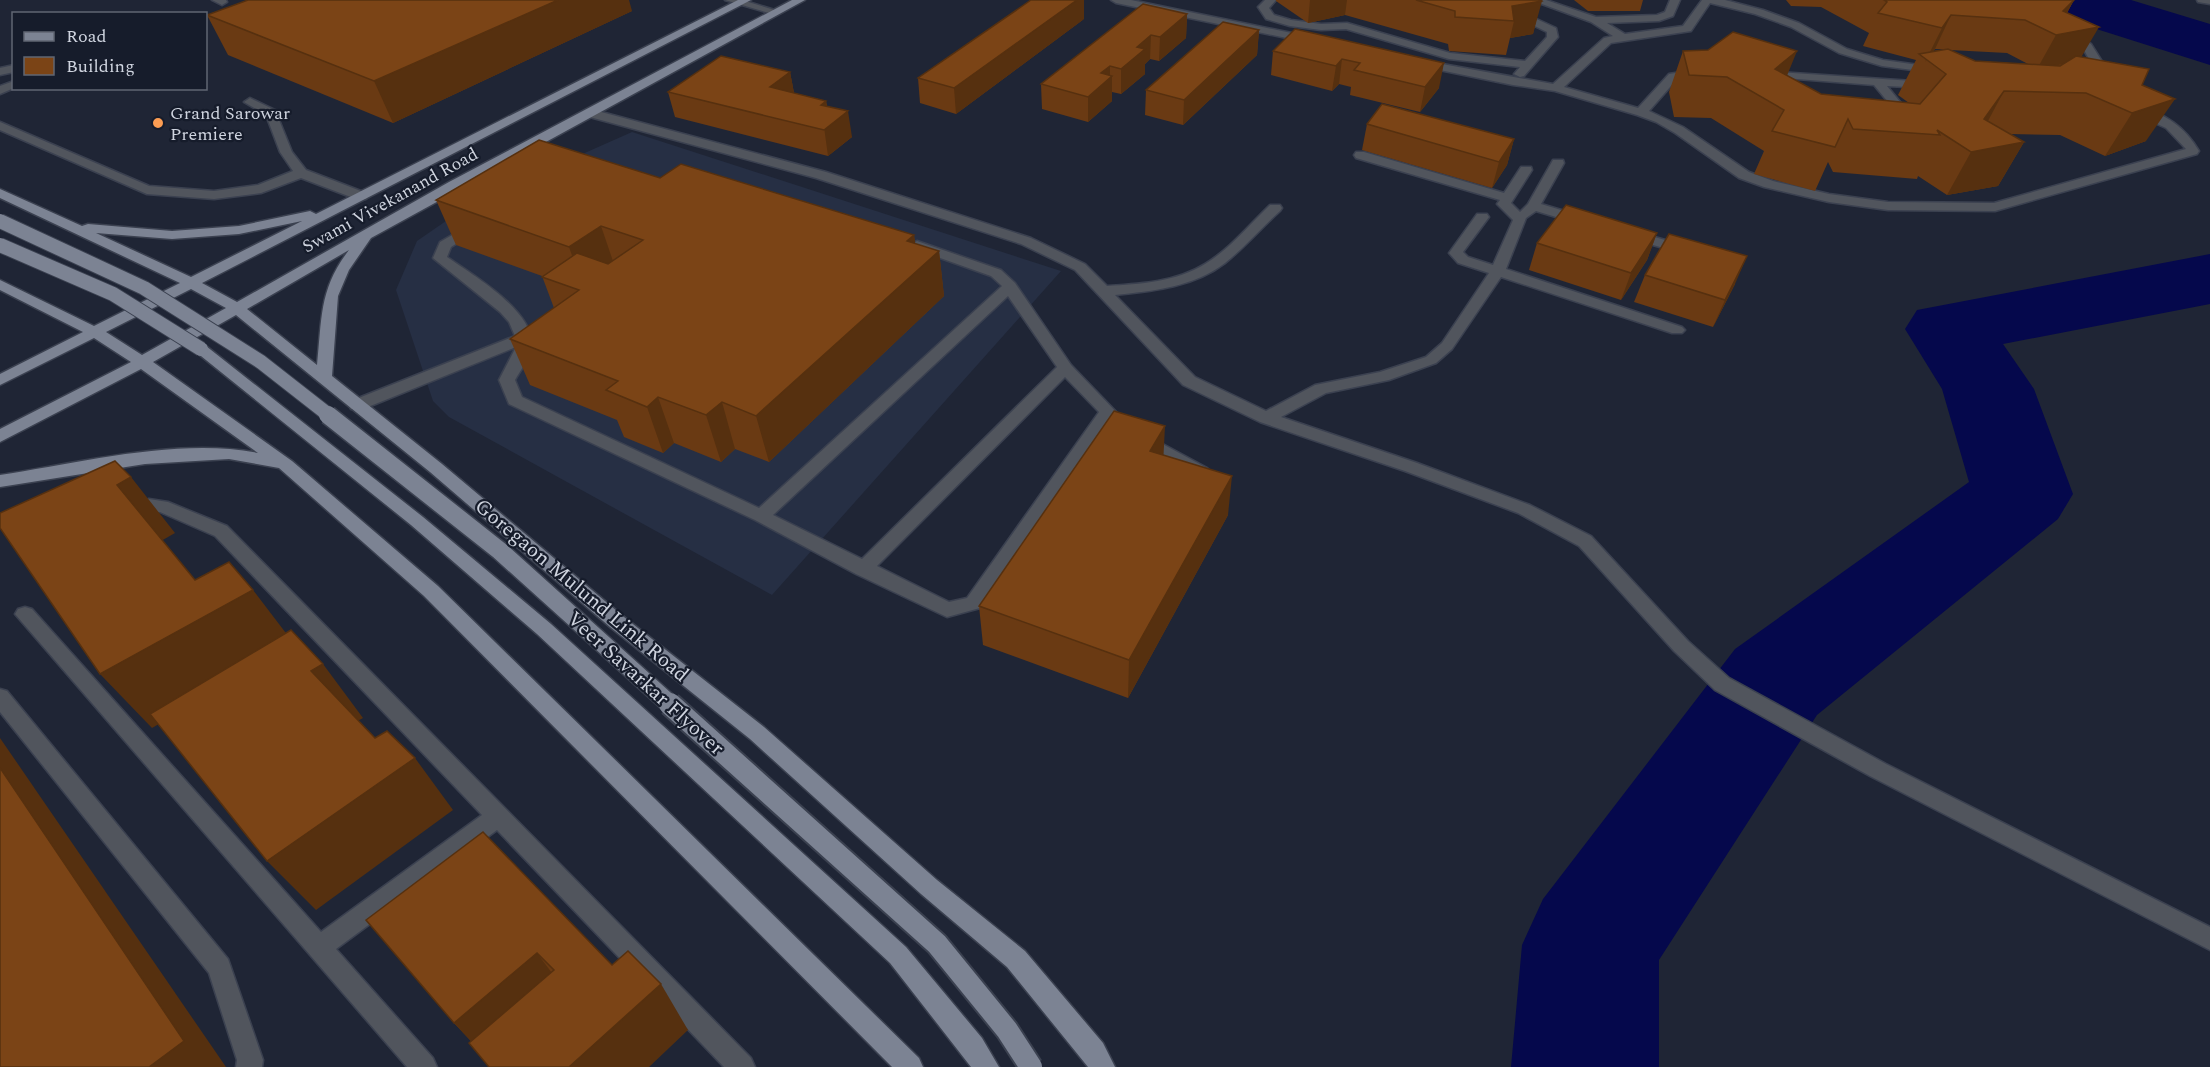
<svg xmlns="http://www.w3.org/2000/svg" width="2210" height="1067" font-family="Spectral,serif">
<style>
.built{fill:#262f44}
.lines{fill:none;stroke-linecap:round;stroke-linejoin:round}
.river{fill:#05084c;fill-rule:evenodd}
.minor-casing{stroke:#3b4150;stroke-width:3}
.major-casing{stroke:#3b4150;stroke-width:3}
.minor{fill:#51555d;fill-rule:evenodd}
.major{fill:#7c8393;fill-rule:evenodd}
.major-bridge-far2-casing{stroke:#3b4150;stroke-width:16;stroke-linecap:butt}
.major-bridge-far1-casing{stroke:#3b4150;stroke-width:21;stroke-linecap:butt}
.major-bridge-casing{stroke:#3b4150;stroke-width:26;stroke-linecap:butt}
.major-bridge-far2{stroke:#7c8393;stroke-width:14}
.major-bridge-far1{stroke:#7c8393;stroke-width:18}
.major-bridge{stroke:#7c8393;stroke-width:22}
.wall{fill:#6a3a13;fill-rule:evenodd}
.shaded-wall{fill:#56300f}
.building{fill:#7b4416;stroke:#56300f;stroke-width:1.5}
.poi-dot{fill:#fc9d53;stroke:#161c2b;stroke-width:2}
.labels{text-anchor:middle;stroke-width:4.5;stroke-linejoin:round;paint-order:stroke}
.far-poi-label{font-size:18px;fill:#cfd4df;stroke:#161c2b;text-anchor:start}
.far-street-label{font-size:18px;fill:#cfd4df;stroke:#161c2b}
.street-label{font-size:21px;fill:#cfd4df;stroke:#161c2b}
</style>
<rect width="100%" height="100%" fill="#1f2535"/>
<polygon class="built" points="632,132 1061,271 772,595 449,417 433,401 396,290 417,241 472,203"/>
<g class="lines">
<g class="river">
<polygon points="2037,0 2131,0 2210,24 2210,65 2046,13"/>
<polygon points="2210,254 2210,304 2003,344 2034,389 2073,494 2058,519 1817,715 1659,960 1659,1067 1511,1067 1522,945 1543,899 1735,649 1969,482 1942,389 1905,329 1917,310"/>
</g>
<defs>
<g id="minor">
<polygon points="212,0 226,0 227,2 222,5"/>
<polygon points="725,0 742,0 781,12 776,15"/>
<polygon points="1111,0 1131,0 1311,37 1316,40 1311,43 1116,3"/>
<polygon points="1265,0 1276,0 1269,8 1274,15 1291,20 1321,24 1347,23 1450,53 1525,61 1547,37 1547,32 1481,0 1495,0 1556,28 1558,37 1524,76 1520,77 1514,74 1520,67 1449,59 1346,29 1321,30 1290,26 1266,19 1258,7"/>
<path d="M1531 0H1546L1596 17 1657 15 1665 12 1670 0H1680L1673 16 1659 21 1607 23 1625 34 1683 26 1702 0H1725L1763 10 1799 23 1847 49 1883 60 1940 68V72L1936 73 1882 66 1839 53 1791 27 1755 14 1710 3 1691 31 1611 43 1564 87 1638 108 1669 74 1701 69V73L1677 79 1649 111 1683 127 1749 172 1773 181 1829 194 1888 202 1994 203 2186 149 2166 128 2135 114 2133 111 2139 107C2166 114 2185 127 2199 151L2197 154 1995 211 1888 210 1829 202 1764 187 1739 178 1675 133 1656 122 1637 115 1555 91 1513 85 1420 66 1414 63 1420 60 1553 84 1604 38 1613 36 1591 22Z"/>
<polygon points="2197,0 2210,0 2210,4 2198,2"/>
<polygon points="2068,30 2091,44 2103,63 2090,80 2082,80 2080,78 2091,63 2083,48 2064,35 2063,33"/>
<polygon points="14,65 14,72 0,75 0,68"/>
<polygon points="1764,71 1928,82 1934,85 1928,88 1887,86 1905,108 1902,124 1896,128 1890,124 1893,108 1874,85 1760,76 1760,72"/>
<polygon points="14,81 14,88 0,94 0,86"/>
<polygon points="250,98 275,110 292,152 306,170 366,193 368,196 366,199 356,199 301,178 261,193 214,199 147,194 0,130 0,122 149,186 214,191 258,185 293,171 280,152 266,115 244,102"/>
<path d="M590 109 826 172 1031 238 1085 264 1107 286C1140 284 1176 282 1205 264 1230 249 1249 225 1270 205H1280L1282 208 1280 211C1261 228 1245 247 1225 263 1194 287 1153 291 1115 295L1195 377 1266 411 1315 385 1380 372 1426 357 1442 343 1489 273 1458 263 1449 253 1477 214H1487L1489 217 1463 252 1468 257 1493 265 1513 220 1497 204 1500 200 1356 158 1354 155 1356 152H1364L1504 193 1521 167H1531L1532 170 1511 203 1520 212 1528 204 1553 160H1563L1564 163 1541 204 1588 218 1590 221 1583 225 1536 211 1526 218 1506 269 1682 327 1685 330 1682 333H1672L1501 277 1452 349 1436 363 1389 380 1326 393 1281 417 1417 463 1530 505 1591 536 1688 641 1729 678 1886 764 2210 927V950L1870 776 1715 690 1674 651 1579 546 1518 513 1405 471 1260 422 1183 385 1075 270 1021 244 816 178 586 116 584 113Z"/>
<path d="M473 223 478 224 480 227 478 230 451 247 447 257C473 275 534 311 532 346 531 358 520 370 515 380L522 397 759 508 1002 286 991 276 912 248 910 245 917 241 1001 270 1015 283 1071 365 1122 418 1120 422H1109L980 608 947 617 856 574 755 520 509 404 499 380 516 347 363 409H351L349 405 351 401 515 336 509 322 500 312 433 258 440 242ZM1008 296 1057 367 862 559 773 515ZM1065 377 1099 412 967 598 949 602 877 566Z"/>
<polygon points="1633,231 1683,245 1685,248 1678,252 1628,238 1626,235"/>
<polygon points="1144,434 1207,468 1210,472 1207,476 1195,476 1138,444 1136,440 1138,436"/>
<path d="M149 499 168 502 227 526 751 1058 755 1067H724L497 830 336 949 433 1058 437 1067H407L15 614 18 609 25 607 32 609 321 932 482 815 215 536 160 512C147 511 137 521 125 517L122 513 125 509Z"/>
<polygon points="0,689 7,691 228,959 263,1060 262,1067 236,1067 237,1060 209,973 0,712"/>
</g>
<g id="major">
<path d="M738 0H751L202 283 237 302 449 182 792 0H805L371 238 349 270 338 296 332 376 442 464 624 617 764 727 937 880 1025 951 1103 1043 1115 1067H1088L1007 967 921 894 750 739 610 627 430 472 236 315 153 362 292 461 438 586 919 1058 923 1067H892L424 596 279 468 229 459 145 464 0 487V475C79 463 180 437 258 453L141 369 0 442V429L131 362 94 338 0 385V374L83 332 0 290V280L94 326 180 283 0 198V189L82 226 88 224 172 231 239 226 310 211 316 214ZM302 221 191 277 96 233 172 239 239 234ZM349 250C319 289 322 318 317 365L247 309ZM191 289 226 308 142 355 106 332Z"/>
<polygon points="201,344 206,346 423,517 551,624 906,947 982,1038 999,1067 971,1067 890,963 537,634 411,525 196,352 193,349"/>
</g>
</defs>
<use href="#minor" class="minor-casing"/>
<use href="#major" class="major-casing"/>
<use href="#minor" class="minor"/>
<use href="#major" class="major"/>
<defs>
<g id="major-bridge-far2">
<polyline points="0,221 144,288 261,362 330,416"/>
<polyline points="0,245 113,294 201,349"/>
</g>
<polyline id="major-bridge-far1" points="328,415 500,551 672,706"/>
<polyline id="major-bridge" points="670,704 937,944 1007,1030 1031,1067"/>
</defs>
<use href="#major-bridge-far2" class="major-bridge-far2-casing"/>
<use href="#major-bridge-far1" class="major-bridge-far1-casing"/>
<use href="#major-bridge" class="major-bridge-casing"/>
<use href="#major-bridge-far2" class="major-bridge-far2"/>
<use href="#major-bridge-far1" class="major-bridge-far1"/>
<use href="#major-bridge" class="major-bridge"/>
</g>
<g class="wall">
<polygon points="1276,0 1541,0 1533,34 1510,38 1506,55 1449,51 1448,44 1345,15 1308,23 1276,1"/>
<polygon points="1574,0 1643,0 1640,11 1588,11"/>
<path d="M1786 0H2074L2067 13 2081 57 2142 85 2146 141 2105 156 2060 135 2010 134 2024 142 1998 186 1947 195 1918 176 1917 179 1833 172 1828 162 1815 191 1754 174 1764 151 1711 118 1674 117 1669 92 1683 51 1787 75 1821 94 1909 103 1898 95 1916 60 1863 46 1869 33 1821 7 1791 6ZM1935 49H1945L1933 51ZM1950 50 2007 53 2028 64 1975 61Z"/>
<polygon points="632,11 393,123 228,55 207,15"/>
<polygon points="1187,14 1186,38 1159,61 1150,59 1145,64 1145,74 1121,94 1112,92 1112,101 1088,122 1042,109 1041,84"/>
<polygon points="1084,19 956,114 920,103 918,78"/>
<polygon points="1295,29 1439,88 1420,112 1350,95 1351,87 1339,84 1332,91 1271,75 1273,51"/>
<polygon points="1259,30 1257,55 1183,125 1145,115 1146,90"/>
<polygon points="790,72 794,93 826,101 827,106 852,137 828,156 675,117 668,92"/>
<polygon points="1367,124 1514,139 1507,165 1492,188 1362,150"/>
<polygon points="660,178 914,235 915,244 939,251 944,296 769,462 735,449 721,462 674,443 663,453 624,437 617,420 530,385 510,339 554,308 542,276 456,245 436,200"/>
<polygon points="1657,233 1647,260 1621,300 1529,270 1537,243"/>
<polygon points="1645,275 1735,284 1713,327 1634,302"/>
<polygon points="1164,455 1228,515 1128,698 983,645 979,606"/>
<polygon points="366,920 612,965 688,1030 471,1041 454,1023"/>
</g>
<g class="shaded-wall">
<polygon points="558,0 629,0 632,11 393,123 374,81"/>
<polygon points="1077,0 1084,0 1084,19 956,114 954,88"/>
<polygon points="1310,0 1347,0 1345,15 1308,23"/>
<polygon points="2074,0 2056,33 2063,11"/>
<polygon points="1542,1 1533,34 1510,38 1514,21 1512,6"/>
<polygon points="1187,14 1186,38 1159,61 1160,37"/>
<polygon points="1951,15 1935,49 1925,62 1942,28"/>
<polygon points="2099,27 2079,61 2037,69 2056,35"/>
<polygon points="1259,30 1257,55 1183,125 1184,100"/>
<polygon points="1151,35 1150,59 1145,64 1145,74 1121,94 1121,69 1137,47"/>
<polygon points="1797,51 1780,93 1775,69"/>
<polygon points="1342,59 1339,84 1332,91 1336,66"/>
<polygon points="1444,63 1439,88 1420,112 1425,87"/>
<polygon points="1110,66 1110,78 1112,76 1112,101 1088,122 1088,97 1101,73"/>
<polygon points="790,72 795,98 770,87"/>
<polygon points="2004,91 1981,134 1984,119"/>
<polygon points="2175,99 2146,141 2105,156 2132,113"/>
<polygon points="826,101 830,125 848,111 852,137 828,156 821,105"/>
<polygon points="1514,139 1507,165 1492,188 1499,162"/>
<polygon points="2024,142 1998,186 1947,195 1971,152"/>
<polygon points="601,226 616,270 585,292 569,247"/>
<polygon points="1657,233 1647,260 1621,300 1631,273"/>
<polygon points="914,235 919,269 939,251 944,296 769,462 756,416 907,241"/>
<polygon points="1747,256 1735,284 1713,327 1725,300"/>
<polygon points="658,397 674,443 663,453 647,407"/>
<polygon points="722,402 735,449 721,462 706,415"/>
<polygon points="1165,426 1163,465 1150,451"/>
<polygon points="1232,476 1228,515 1128,698 1129,660"/>
<polygon points="131,477 175,533 161,541 117,485"/>
<polygon points="253,590 295,645 152,728 100,674"/>
<polygon points="323,664 363,718 352,724 311,671"/>
<polygon points="0,738 226,1067 149,1067 0,768"/>
<polygon points="415,758 453,810 316,910 267,861"/>
<polygon points="537,953 572,1000 495,1067 454,1023"/>
<polygon points="661,984 688,1030 649,1067 569,1067"/>
</g>
<g class="building">
<polygon points="248,0 558,0 374,81 207,15"/>
<polygon points="1031,0 1077,0 954,88 918,78"/>
<polygon points="1416,0 1541,0 1542,1 1512,6 1514,21 1455,17 1455,11"/>
<polygon points="1884,0 2074,0 2063,11 2099,27 2056,35 2025,20 1951,15 1942,28 1878,13 1887,2"/>
<polygon points="1143,4 1187,14 1160,37 1151,35 1137,47 1145,49 1121,69 1110,66 1101,73 1112,76 1088,97 1041,84"/>
<polygon points="1223,22 1259,30 1184,100 1146,90"/>
<polygon points="1295,29 1444,63 1425,87 1354,70 1360,63 1342,59 1336,66 1273,51"/>
<polygon points="1733,32 1797,51 1775,69 1821,94 1920,104 1946,74 1919,54 1948,49 1975,61 2060,66 2076,56 2149,69 2142,85 2175,99 2132,113 2086,93 2004,91 1984,119 2024,142 1971,152 1937,130 1940,135 1853,129 1848,119 1835,147 1772,131 1784,110 1727,77 1689,75 1683,51 1708,50"/>
<polygon points="721,56 790,72 770,87 826,101 821,105 848,111 824,130 668,92"/>
<polygon points="1382,104 1514,139 1499,162 1367,124"/>
<polygon points="539,140 660,178 681,164 914,235 907,241 939,251 756,416 722,402 706,415 658,397 647,407 606,390 618,381 510,339 579,290 542,277 577,253 608,264 643,240 601,226 569,247 436,200"/>
<polygon points="1566,205 1657,233 1631,273 1537,243"/>
<polygon points="1669,234 1747,256 1725,300 1645,275"/>
<polygon points="1114,411 1165,426 1150,451 1232,476 1129,660 979,606"/>
<polygon points="115,461 131,477 117,485 195,580 229,562 253,590 100,674 0,528 0,513"/>
<polygon points="291,630 323,664 311,671 375,738 387,731 415,758 267,861 150,714"/>
<polygon points="0,768 184,1041 149,1067 0,1067"/>
<polygon points="483,832 612,965 628,951 661,984 569,1067 489,1067 469,1043 554,970 537,953 454,1023 366,920"/>
</g>
<circle class="poi-dot" cx="158" cy="123" r="6"/>
<g class="labels">
<g class="far-poi-label">
<text x="170" y="119">Grand Sarowar<tspan x="170" dy="21">Premiere</tspan></text>
</g>
<g class="far-street-label">
<text transform="translate(390 200) rotate(-29)" y="6">Swami Vivekanand Road</text>
</g>
<g class="street-label">
<text transform="translate(582 590) rotate(40)" y="7">Goregaon Mulund Link Road</text>
<text transform="translate(646 683) rotate(42)" y="7">Veer Savarkar Flyover</text>
</g>
</g>
<rect x="12" y="12" width="195" height="78" fill="#161c2b" stroke="#606673" stroke-width="1.5"/>
<rect x="24" y="32" width="30" height="9" fill="#7c8393" stroke="#606673" stroke-width="1.5"/>
<text x="66" y="42" font-size="18" fill="#cfd4df">Road</text>
<rect x="24" y="57" width="30" height="18" fill="#7b4416" stroke="#606673" stroke-width="1.5"/>
<text x="66" y="72" font-size="18" fill="#cfd4df">Building</text>
</svg>
